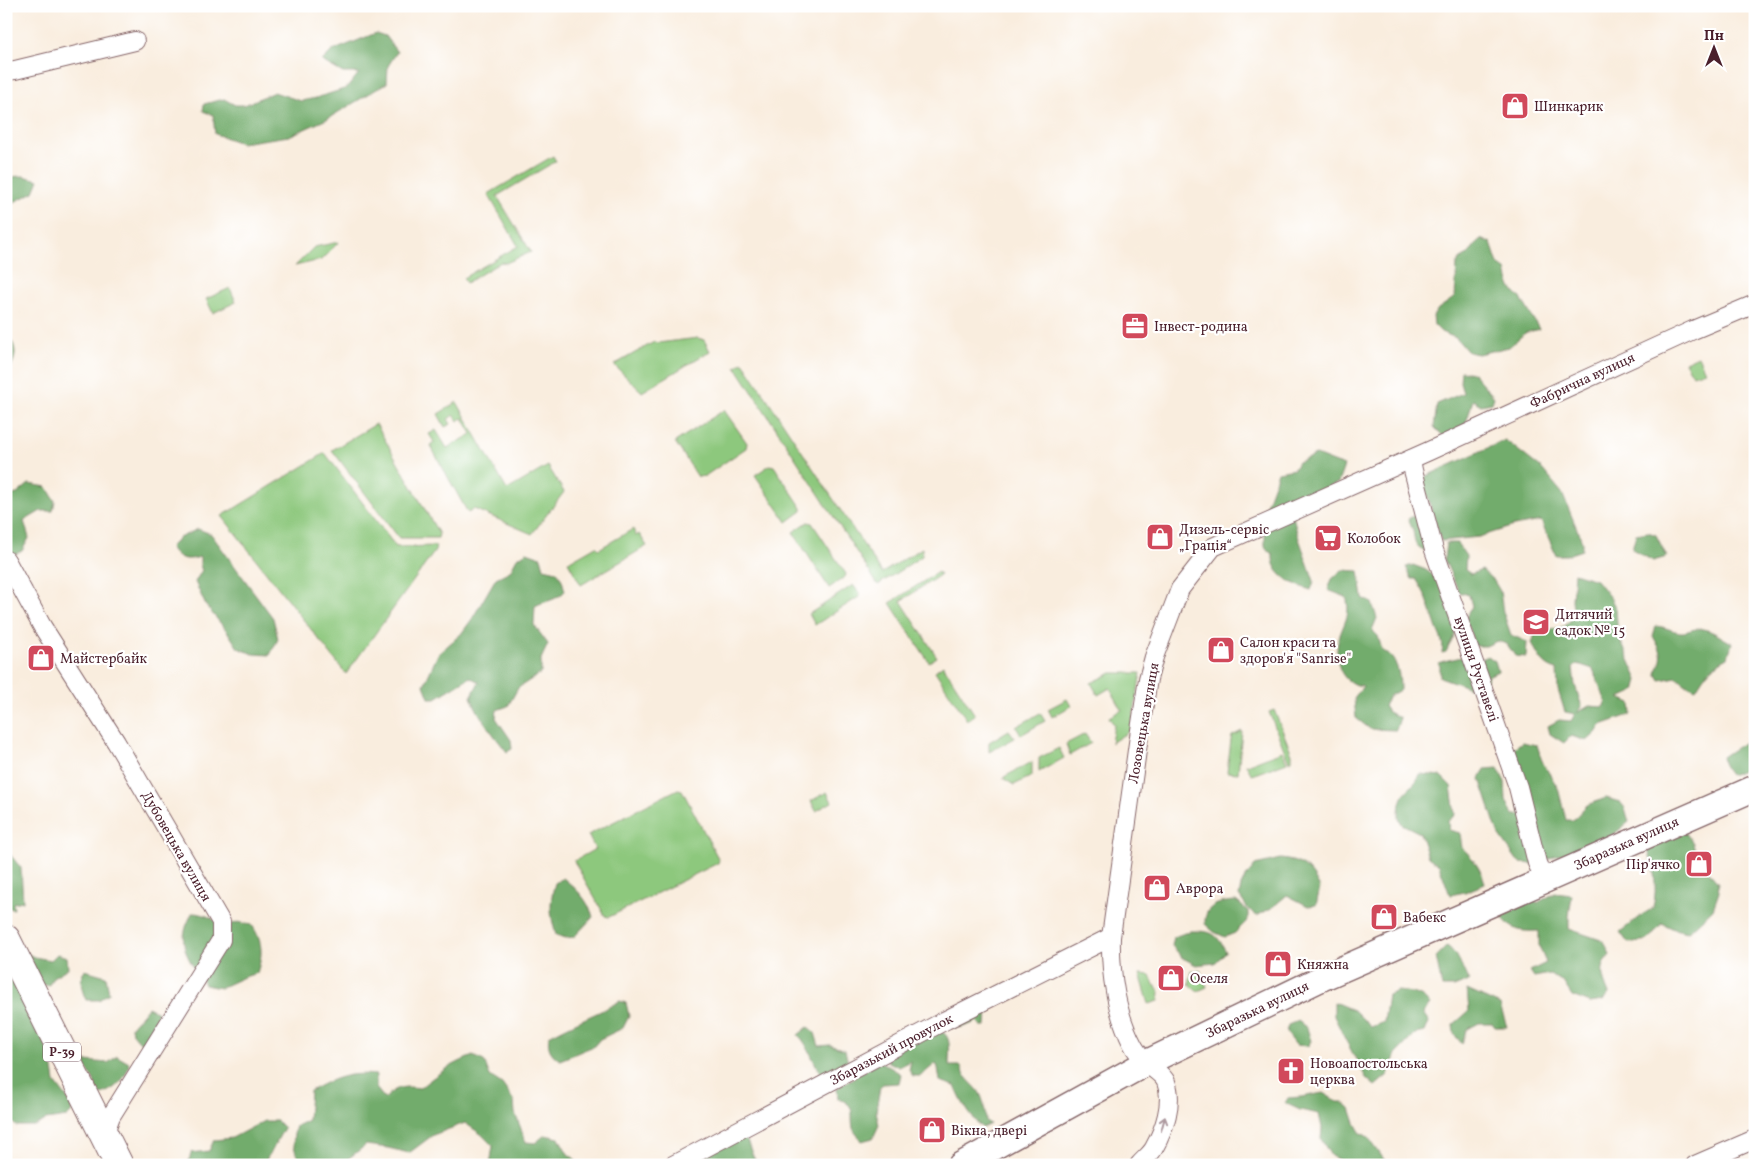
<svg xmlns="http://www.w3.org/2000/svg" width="1761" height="1171" font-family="Vollkorn,serif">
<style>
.green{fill:#8dc87d;stroke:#6c7454}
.forest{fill:#72ac6c;stroke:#5e664c;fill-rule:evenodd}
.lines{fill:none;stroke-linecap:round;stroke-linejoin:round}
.street-casing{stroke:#87676a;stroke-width:20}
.secondary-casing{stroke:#87676a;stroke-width:28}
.primary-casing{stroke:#87676a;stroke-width:30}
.street{stroke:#fff;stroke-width:18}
.secondary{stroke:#fff;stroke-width:25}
.primary{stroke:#fff;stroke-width:28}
.rail{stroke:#4a1f2b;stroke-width:4;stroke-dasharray:8 4;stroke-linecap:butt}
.oneway{stroke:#ae9aa0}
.labels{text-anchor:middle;stroke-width:4.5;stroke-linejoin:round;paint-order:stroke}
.shield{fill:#fff;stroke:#80626b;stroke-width:1}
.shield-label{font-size:12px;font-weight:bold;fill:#4a1f2b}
.poi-label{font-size:14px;fill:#4a1f2b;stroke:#fff;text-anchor:start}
.street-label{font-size:14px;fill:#4a1f2b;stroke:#fff}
</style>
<rect width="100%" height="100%" fill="#fff"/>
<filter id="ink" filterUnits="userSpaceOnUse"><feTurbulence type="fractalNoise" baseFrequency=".02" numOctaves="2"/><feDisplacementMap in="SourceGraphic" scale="10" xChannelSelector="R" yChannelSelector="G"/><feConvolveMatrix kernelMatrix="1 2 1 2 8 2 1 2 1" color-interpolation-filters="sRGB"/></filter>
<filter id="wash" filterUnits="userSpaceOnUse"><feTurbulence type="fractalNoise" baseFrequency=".0096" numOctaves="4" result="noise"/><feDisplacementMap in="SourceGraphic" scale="20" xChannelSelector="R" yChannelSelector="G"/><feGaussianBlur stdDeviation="1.12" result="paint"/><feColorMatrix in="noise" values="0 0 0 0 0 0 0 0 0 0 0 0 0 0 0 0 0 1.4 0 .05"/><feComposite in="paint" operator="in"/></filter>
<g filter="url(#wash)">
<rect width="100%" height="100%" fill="#f9edde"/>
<g class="green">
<polygon points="553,156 556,161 497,196 531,252 506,263 501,262 466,283 463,278 518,246 488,194"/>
<polygon points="339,242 321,260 295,266 314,247"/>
<polygon points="230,288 236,302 213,313 206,299"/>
<polygon points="698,338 704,340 710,351 642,392 614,365 654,342 658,343"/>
<polygon points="1698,356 1705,371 1693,375 1685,362"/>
<polygon points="743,362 882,573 922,548 922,556 878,585 736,367"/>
<polygon points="457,402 507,490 548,466 564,492 532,534 474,509 468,513 430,445 434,442 429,434 436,430 447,448 472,434 463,418 458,421 454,415 448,419 451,424 445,427 438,414"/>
<polygon points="724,410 747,443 746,448 705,476 698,477 675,442"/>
<polygon points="376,424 439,534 438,538 399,538 332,450"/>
<polygon points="325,453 396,547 436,546 435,551 346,674 222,516"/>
<polygon points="770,465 774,466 802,508 802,511 787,522 755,475"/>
<polygon points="808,522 812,523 846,574 845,577 829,588 793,532"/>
<polygon points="633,529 636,536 639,534 647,546 581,585 568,562 596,546 599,549"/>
<polygon points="938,572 940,575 901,601 937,657 929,662 890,603"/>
<polygon points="853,585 860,594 859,597 815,625 809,614"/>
<polygon points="943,665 975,715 967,720 935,671"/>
<polygon points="1112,673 1141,673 1131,730 1111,743 1114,725 1109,717 1122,710 1110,688 1098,695 1091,683"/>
<polygon points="1067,699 1071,706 1052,717 1048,709"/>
<polygon points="1274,710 1292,754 1292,760 1289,762 1269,712"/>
<polygon points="1040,713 1045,721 1021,735 1016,727"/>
<polygon points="1009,730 1015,738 989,752 989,742"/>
<polygon points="1242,731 1238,773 1227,772 1231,740 1232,736"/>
<polygon points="1085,734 1091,743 1070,755 1066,744"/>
<polygon points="1059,748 1064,758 1039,772 1039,758"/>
<polygon points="1282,751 1287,762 1252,775 1246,765"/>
<polygon points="1032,762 1032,776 1014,785 1004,779 1004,777"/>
<polygon points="678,789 682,790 719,860 718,863 609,917 605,916 574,861 595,849 588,835"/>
<polygon points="827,792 832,802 816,811 811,801"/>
<polygon points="1192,971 1200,970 1207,987 1198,991 1189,984"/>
<polygon points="1140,974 1150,975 1154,985 1156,986 1160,992 1159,1001 1149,1004"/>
</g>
<g class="forest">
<polygon points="376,33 385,36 397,52 388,66 387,83 327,119 289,136 241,143 215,134 213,115 203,111 204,104 224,99 235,105 244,105 274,92 301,101 316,98 347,88 359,73 343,73 322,61 332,51"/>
<polygon points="23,176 39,180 34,192 6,206 6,177"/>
<path d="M1481 239 1491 243 1498 264 1506 270C1508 280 1511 293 1521 298L1539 329 1525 333 1509 347 1478 354 1468 352 1456 338 1441 332 1434 325 1433 316 1438 309 1455 297 1457 264C1460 258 1462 259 1467 255 1473 251 1474 243 1481 239Z"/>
<path d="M6 333C19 348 17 359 6 375Z"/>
<path d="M1461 371 1473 373 1494 397 1492 403 1481 405 1473 400C1466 421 1468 432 1443 436L1434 427 1437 404 1463 393 1460 383Z"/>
<polygon points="1505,440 1542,469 1562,493 1582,541 1582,550 1567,555 1556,555 1541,521 1514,526 1479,537 1441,541 1422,478"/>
<path d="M1316 455 1344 466 1338 483 1297 500 1292 511 1297 533 1314 581 1311 590C1294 585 1271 575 1273 554L1265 547V508L1278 472 1294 469 1298 462Z"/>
<polygon points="29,484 47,487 55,501 53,511 41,511 24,521 29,538 22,551 11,556 6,546 6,496 17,494"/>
<path d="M1417 514 1426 551C1414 546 1415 542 1413 531 1412 527 1409 522 1408 519Z"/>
<path d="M198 529 211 534 273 618 278 639 270 655 253 654 238 648 227 631 206 606 195 582 202 570 200 566V557C186 561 178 560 170 547L179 538Z"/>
<polygon points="1648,532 1656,535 1667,557 1653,561 1632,549 1636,534"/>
<polygon points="1446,543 1457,543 1466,556 1465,570 1471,574 1482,570 1494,581 1500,591 1503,612 1511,635 1527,642 1526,657 1515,656 1507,644 1497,641 1486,646 1475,646 1465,619 1472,606 1469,595 1459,592 1444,559"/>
<path d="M527 552 541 557 544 568 557 571 562 580 565 591C556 601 547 600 535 606L534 625 548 644 541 659V673L518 688 508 706 497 710 496 718 511 740 512 749 507 752C493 734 480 719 471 697L479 682 470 677 436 698H429L424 685 438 654 461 634 472 619 496 578 510 571 517 558Z"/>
<path d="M1413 565 1426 570 1440 581 1457 630 1446 652 1442 653C1445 641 1438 634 1435 623 1428 604 1428 597 1416 579H1412L1406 567Z"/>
<path d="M1342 570 1359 571 1363 598 1372 603 1377 618 1372 630 1378 636 1382 650C1398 659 1400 674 1400 690L1389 696 1384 706 1388 712 1400 718 1396 730 1370 729 1356 718 1354 698 1363 686C1360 685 1354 685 1352 683 1338 676 1335 656 1338 642 1342 624 1352 617 1346 597L1328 590 1332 579Z"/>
<path d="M1574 573 1596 580 1611 599 1616 609 1618 635 1638 680 1635 691 1620 698 1631 703 1632 714 1601 725 1596 733 1587 741 1571 736 1564 743 1550 734 1548 726 1559 720 1571 721 1575 714 1565 712 1558 690 1557 670C1543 667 1538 655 1532 643L1535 634 1565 626 1574 616 1572 600ZM1578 664 1593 669 1606 702 1603 707 1589 706 1577 713 1582 707 1575 685 1573 668Z"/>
<path d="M1656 626C1666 627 1672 631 1680 632 1688 633 1695 627 1703 629 1714 631 1722 638 1732 643L1728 657C1711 666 1706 672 1696 689L1689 686 1677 677 1660 680 1656 673C1665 655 1662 653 1653 636Z"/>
<path d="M1467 655 1482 659 1488 656 1495 661 1498 671 1488 676 1484 694 1473 689 1440 677V666L1438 663C1448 659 1458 659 1467 655Z"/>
<path d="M1755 734V765L1730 775 1724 767 1722 757C1733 749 1745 743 1755 734Z"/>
<polygon points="1522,742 1537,745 1543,763 1558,788 1566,820 1573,820 1587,805 1606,798 1620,802 1625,808 1629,822 1609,838 1577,850 1555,856 1537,864 1519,863 1498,833 1480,779 1485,769 1498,768 1505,782 1506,800 1513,815 1521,815 1511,770 1514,748"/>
<path d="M1420 774 1441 776 1451 786 1455 815 1448 821 1449 830 1460 833 1462 848C1472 856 1483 872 1485 884L1465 892 1450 895 1439 865 1428 857 1420 833 1402 824 1399 819C1399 811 1399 801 1404 794 1411 786 1415 785 1420 774Z"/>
<path d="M1685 832 1693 843 1697 857 1718 883 1719 892 1713 909 1688 932 1674 929 1662 923 1648 940 1628 943 1620 932C1632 923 1641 915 1653 908 1658 886 1654 866 1646 845Z"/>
<polygon points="6,845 8,852 21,868 23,901 13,903 14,909 9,908 6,902"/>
<path d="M1280 859C1302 861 1310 868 1320 888L1316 905 1308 906 1287 895 1273 907 1257 916 1248 909 1239 896 1241 886 1245 878 1255 865Z"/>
<path d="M563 878C577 889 588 900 593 917L574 937 566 938 556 935C550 914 549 904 555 883Z"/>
<path d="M1555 893 1572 895 1569 916V929L1604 941 1610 955C1598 969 1603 979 1609 994L1603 1001 1590 1003 1572 996 1563 982 1550 974 1534 977 1530 971 1546 963 1539 946V931C1516 932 1512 930 1498 912L1529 897 1537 903Z"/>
<path d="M1236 901 1248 911V920L1235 933 1225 937 1214 932 1205 924C1204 904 1221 902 1236 901Z"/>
<path d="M192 913C205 913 214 919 224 927L238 922 252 925C263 942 263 954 257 973L244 977 220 988 205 985C196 969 179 951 185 931 186 925 190 918 192 913Z"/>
<path d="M1190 931C1212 931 1216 932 1226 952L1215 963 1196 965 1183 958 1172 946 1174 937Z"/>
<path d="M1447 946C1458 954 1462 969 1469 981L1454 987H1442L1436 957Z"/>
<polygon points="25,952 34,957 51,960 57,954 67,957 68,968 53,977 49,985 39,985"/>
<polygon points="6,966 50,1049 55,1082 70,1102 72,1112 67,1117 46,1120 34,1126 16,1126 6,1116"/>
<path d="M85 970 106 976 109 993 99 1000H86C82 991 78 979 85 970Z"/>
<polygon points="1467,990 1500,1005 1507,1027 1495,1027 1492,1023 1479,1023 1466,1030 1462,1044 1454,1034 1453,1025 1469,1011"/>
<path d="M1398 991C1412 993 1422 993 1430 1005L1423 1013 1429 1022 1425 1032 1415 1034 1396 1054 1388 1075 1375 1086 1366 1078 1345 1039 1334 1016V1002L1355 1011 1371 1027 1384 1022 1388 995Z"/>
<path d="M620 1001 626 1003 629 1016 623 1028 600 1039 594 1046 560 1060C550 1054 547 1047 549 1036 572 1023 598 1014 620 1001Z"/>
<path d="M985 1003 987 1012 986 1026H981L977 1021C968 1026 960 1029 950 1027Z"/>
<polygon points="148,1007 158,1012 150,1037 141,1043 132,1033 131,1027"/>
<polygon points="1298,1021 1307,1028 1311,1041 1308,1046 1296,1045 1286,1032 1288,1025"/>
<path d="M920 1026C952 1030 950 1037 949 1066H961C966 1080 968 1079 977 1089 984 1097 985 1111 986 1121L990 1124 982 1128C969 1115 962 1103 955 1086L940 1081 938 1068 936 1063 921 1076H913L909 1070 911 1061 899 1067 887 1061 899 1044 906 1031Z"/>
<path d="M808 1027 815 1033 819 1046 830 1045 845 1050 848 1063 839 1072 822 1075C813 1063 809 1045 798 1035Z"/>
<path d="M117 1056 129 1063C127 1079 114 1091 98 1095L94 1080 85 1067 86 1061 108 1063Z"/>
<path d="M473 1056 484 1061 490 1076 502 1084 514 1101 515 1113 526 1142 535 1143 545 1135 559 1138 568 1154 575 1159 577 1165H490L493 1146 481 1134 465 1123 433 1135 409 1153 388 1148 366 1145 340 1165H304L300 1163C294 1149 291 1141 296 1126L308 1120 310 1091C334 1078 348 1072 376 1075V1088L385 1099C395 1086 405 1086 420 1088 435 1075 454 1063 473 1056Z"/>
<path d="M880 1061 901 1074 899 1083 883 1084 880 1087 876 1111 879 1125 873 1138 862 1141C859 1137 854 1132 853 1128 850 1110 857 1107 838 1098L837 1088Z"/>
<polygon points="1323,1093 1338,1102 1343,1102 1350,1108 1355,1123 1360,1132 1368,1137 1388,1165 1350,1165 1331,1156 1321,1139 1322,1128 1319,1114 1300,1110 1285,1103 1288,1098 1301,1097"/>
<polygon points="264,1121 277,1121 284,1128 265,1162 261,1165 188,1165 191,1153 209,1151 214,1140 232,1138"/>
<path d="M743 1132 757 1165C750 1165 742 1166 735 1165 724 1162 723 1156 712 1165H659Z"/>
</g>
</g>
<g filter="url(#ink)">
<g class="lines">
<defs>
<g id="street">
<polyline points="6,71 15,70 135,41"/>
<polyline points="1411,459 1413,470 1434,550 1518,787 1537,863 1544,879"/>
<polyline points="6,560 42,626 116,742 221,922 221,940 111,1116 104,1135"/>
<polyline points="673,1165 946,1020 1111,937"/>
<path d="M1139 1165C1144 1159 1151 1154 1154 1148 1164 1130 1174 1102 1166 1082 1163 1074 1152 1069 1147 1063 1142 1058 1136 1051 1133 1045 1116 1013 1110 973 1111 937L1138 743 1148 679 1154 657 1180 589 1213 547 1429 451 1693 330 1755 304"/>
<polyline points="1695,1165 1755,1139"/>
</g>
<polyline id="secondary" points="961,1165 1146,1063 1322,978 1755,788"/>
<polyline id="primary" points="6,939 119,1165"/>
</defs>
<use href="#street" class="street-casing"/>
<use href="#secondary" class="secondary-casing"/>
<use href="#primary" class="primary-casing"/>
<use href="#street" class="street"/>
<use href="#secondary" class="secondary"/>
<use href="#primary" class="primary"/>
<polyline class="rail" points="6,1147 10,1165"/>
</g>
<defs><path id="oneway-shaft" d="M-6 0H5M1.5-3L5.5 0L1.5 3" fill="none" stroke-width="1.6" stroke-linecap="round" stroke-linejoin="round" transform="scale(1.25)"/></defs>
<use class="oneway" href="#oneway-shaft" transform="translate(1163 1124) rotate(-74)"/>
</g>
<defs>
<symbol id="shop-square" viewBox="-11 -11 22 22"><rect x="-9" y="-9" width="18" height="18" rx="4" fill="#d1495b" stroke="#fff"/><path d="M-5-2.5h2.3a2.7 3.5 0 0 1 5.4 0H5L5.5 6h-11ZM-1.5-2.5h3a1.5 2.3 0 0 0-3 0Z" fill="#fff"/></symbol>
<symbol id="office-square" viewBox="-11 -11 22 22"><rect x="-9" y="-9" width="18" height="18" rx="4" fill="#d1495b" stroke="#fff"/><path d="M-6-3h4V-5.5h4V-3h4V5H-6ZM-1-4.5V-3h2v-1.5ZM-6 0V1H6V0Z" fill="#fff"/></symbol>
<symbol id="supermarket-square" viewBox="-11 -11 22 22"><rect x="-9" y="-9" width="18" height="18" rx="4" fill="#d1495b" stroke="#fff"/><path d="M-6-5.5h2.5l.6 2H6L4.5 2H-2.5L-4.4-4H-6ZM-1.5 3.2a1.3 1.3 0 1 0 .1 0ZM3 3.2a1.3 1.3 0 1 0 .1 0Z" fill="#fff"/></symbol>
<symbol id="school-square" viewBox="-11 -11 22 22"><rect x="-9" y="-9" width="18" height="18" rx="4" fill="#d1495b" stroke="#fff"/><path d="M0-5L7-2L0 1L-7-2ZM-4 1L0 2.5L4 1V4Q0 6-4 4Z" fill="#fff"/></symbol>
<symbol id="church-square" viewBox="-11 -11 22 22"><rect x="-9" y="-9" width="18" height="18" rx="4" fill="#d1495b" stroke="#fff"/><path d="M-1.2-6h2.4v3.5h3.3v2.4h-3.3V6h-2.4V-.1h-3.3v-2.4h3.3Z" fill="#fff"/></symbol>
</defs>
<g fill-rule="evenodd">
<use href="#shop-square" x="1499" y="90" width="32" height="32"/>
<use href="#office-square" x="1119" y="310" width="32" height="32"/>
<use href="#shop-square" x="1144" y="521" width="32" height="32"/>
<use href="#supermarket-square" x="1312" y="522" width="32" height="32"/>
<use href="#school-square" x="1520" y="606" width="32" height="32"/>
<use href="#shop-square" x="1205" y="634" width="32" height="32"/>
<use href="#shop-square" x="25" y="642" width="32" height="32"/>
<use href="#shop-square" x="1683" y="848" width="32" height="32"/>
<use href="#shop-square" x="1141" y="872" width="32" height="32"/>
<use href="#shop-square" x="1368" y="901" width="32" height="32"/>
<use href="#shop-square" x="1262" y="948" width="32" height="32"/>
<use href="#shop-square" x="1155" y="962" width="32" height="32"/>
<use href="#church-square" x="1275" y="1055" width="32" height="32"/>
<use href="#shop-square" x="916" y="1114" width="32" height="32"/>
</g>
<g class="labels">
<rect class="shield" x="43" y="1042.5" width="38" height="19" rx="4"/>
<g class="shield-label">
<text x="62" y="1056">Р-39</text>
</g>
<g class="poi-label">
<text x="1534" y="111">Шинкарик</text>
<text x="1154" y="331">Інвест-родина</text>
<text x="1179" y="534">Дизель-сервіс<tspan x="1179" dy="16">„Грація“</tspan></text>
<text x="1347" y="543">Колобок</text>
<text x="1555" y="619">Дитячий<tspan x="1555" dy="16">садок № 15</tspan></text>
<text x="1240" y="647">Салон краси та<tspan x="1240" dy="16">здоров'я "Sanrise"</tspan></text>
<text x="60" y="663">Майстербайк</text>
<text x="1680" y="869" text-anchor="end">Пір'ячко</text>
<text x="1176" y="893">Аврора</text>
<text x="1403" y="922">Вабекс</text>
<text x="1297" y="969">Княжна</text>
<text x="1190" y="983">Оселя</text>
<text x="1310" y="1068">Новоапостольська<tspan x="1310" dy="16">церква</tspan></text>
<text x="951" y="1135">Вікна, двері</text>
</g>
<g class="street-label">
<text transform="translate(1582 380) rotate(-25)" y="5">Фабрична вулиця</text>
<text transform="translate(1477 669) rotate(71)" y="5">вулиця Руставелі</text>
<text transform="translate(1143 723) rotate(-80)" y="5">Лозовецька вулиця</text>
<text transform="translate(1626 843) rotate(-24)" y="5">Збаразька вулиця</text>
<text transform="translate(177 846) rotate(60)" y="5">Дубовецька вулиця</text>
<text transform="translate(1257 1009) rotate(-26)" y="5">Збаразька вулиця</text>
<text transform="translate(891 1049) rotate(-28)" y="5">Збаразький провулок</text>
</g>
</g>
<rect width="1761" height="1171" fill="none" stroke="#fff" stroke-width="25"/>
<g transform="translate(1714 48)" stroke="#ffffff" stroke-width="4" paint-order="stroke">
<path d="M0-4L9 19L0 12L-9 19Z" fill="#4a1f2b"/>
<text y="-8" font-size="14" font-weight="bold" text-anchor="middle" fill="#4a1f2b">Пн</text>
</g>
</svg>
